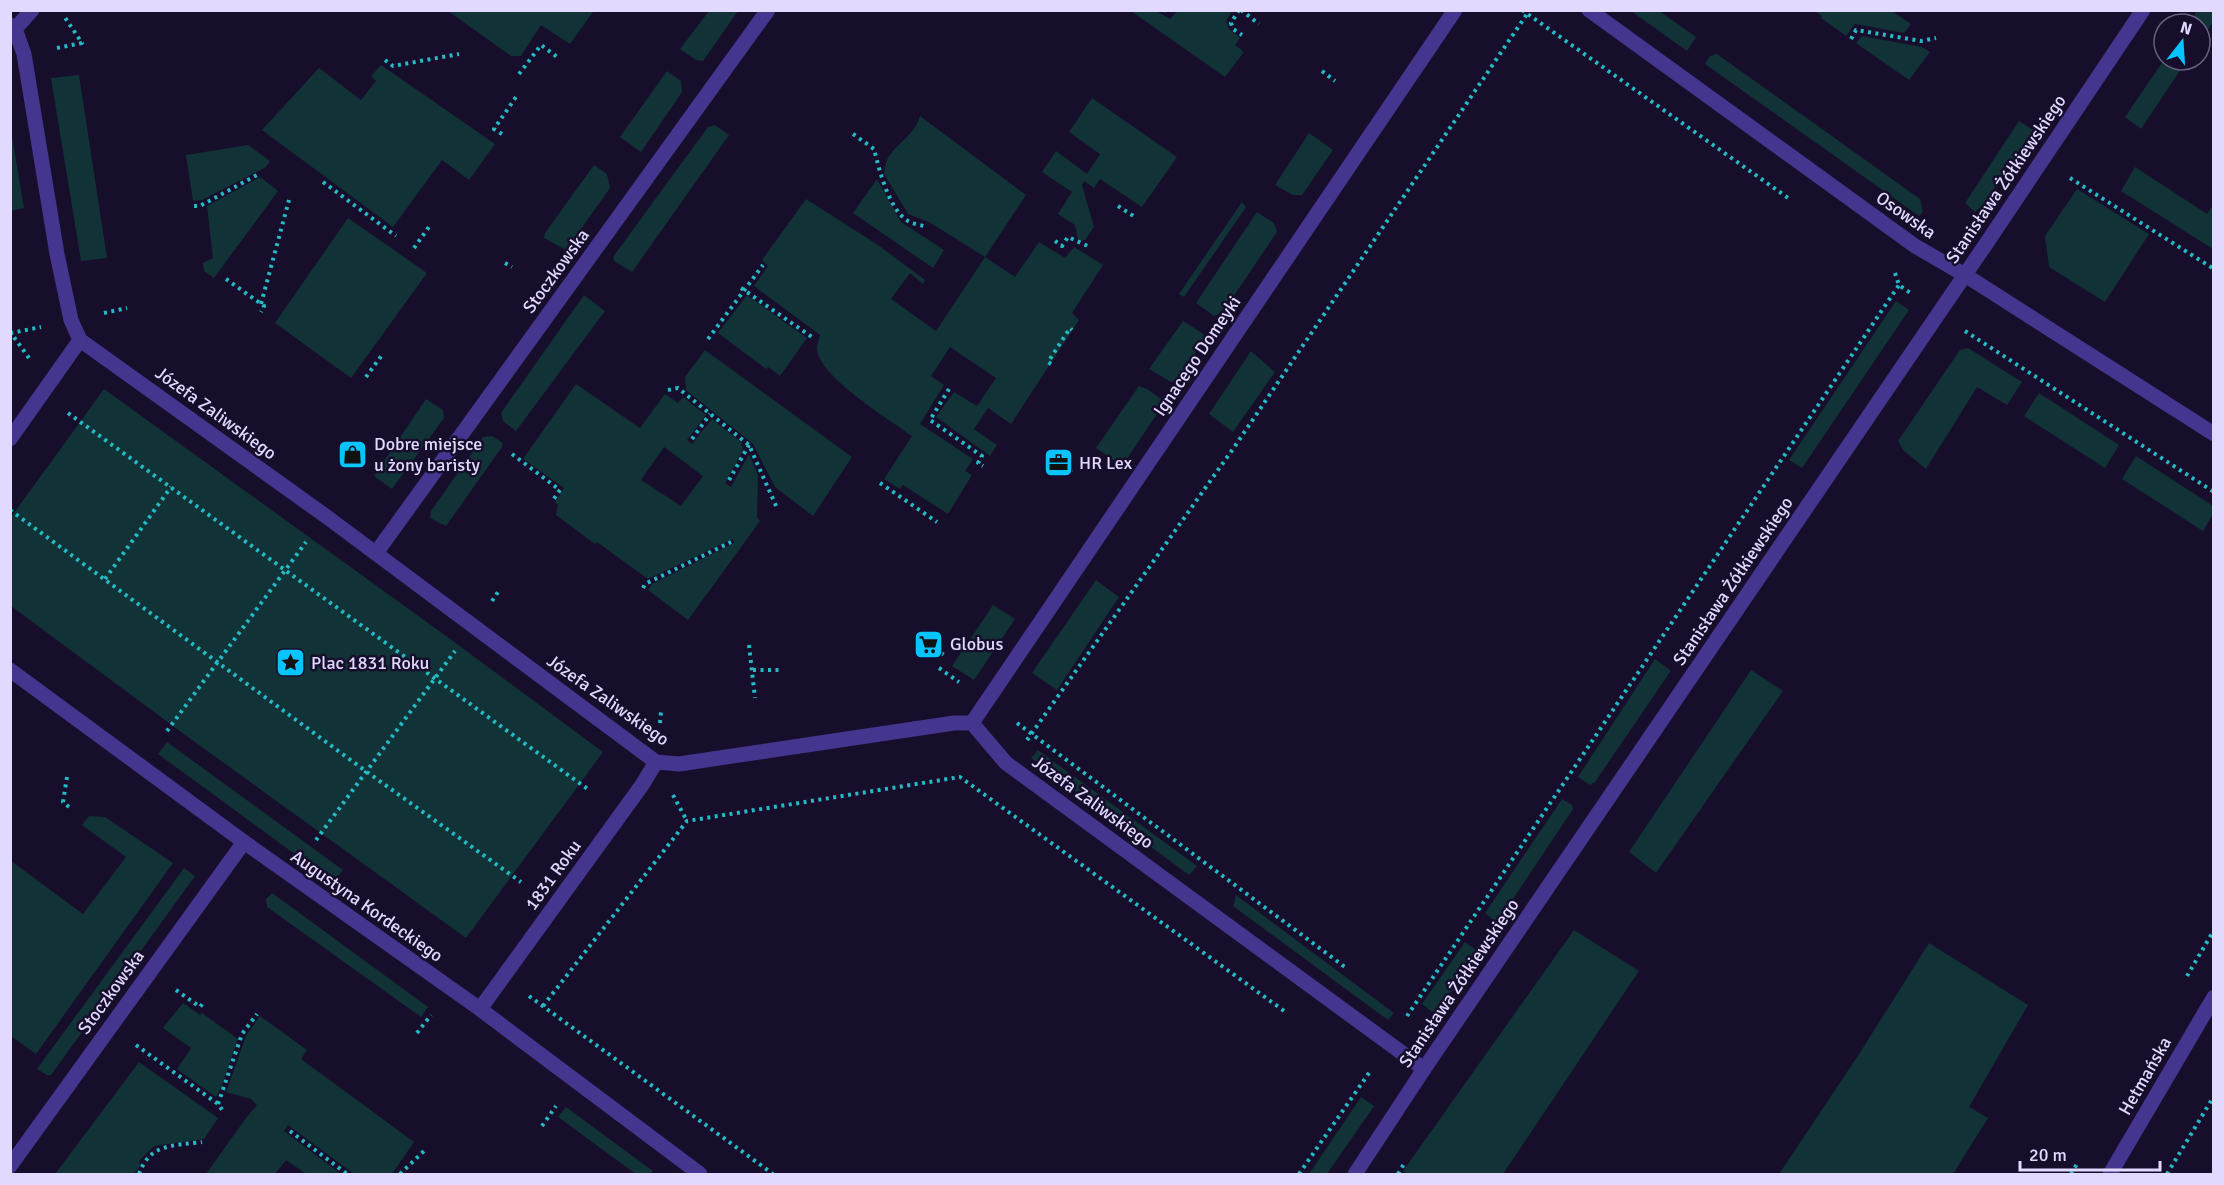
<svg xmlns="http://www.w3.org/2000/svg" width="2224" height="1185" font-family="Signika,sans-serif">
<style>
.green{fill:#113236;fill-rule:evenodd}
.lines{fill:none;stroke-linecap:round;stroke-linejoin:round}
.path{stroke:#24bbc7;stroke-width:4;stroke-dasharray:3 4.5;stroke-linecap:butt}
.minor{stroke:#44358f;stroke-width:15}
.labels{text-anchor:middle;stroke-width:5;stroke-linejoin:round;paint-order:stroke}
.street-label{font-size:18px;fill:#e2d9ff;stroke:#170e2b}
.poi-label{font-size:18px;fill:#e2d9ff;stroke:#170e2b;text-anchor:start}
</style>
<rect width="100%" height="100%" fill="#170e2b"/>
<g class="green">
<polygon points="591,11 593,12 570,44 541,25 521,56 511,56 448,11"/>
<polygon points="709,11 738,11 703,61 696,60 680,49"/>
<polygon points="1230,11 1232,11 1226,21 1229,29 1240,38 1235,45 1244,52 1225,77 1131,11 1156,11 1170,19 1177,11"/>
<polygon points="1631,11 1659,11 1696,37 1687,51"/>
<polygon points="1814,11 1892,11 1911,24 1904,33 1855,24 1846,36 1821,18 1822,16"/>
<polygon points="2197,11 2213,11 2213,22 2200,42 2200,24 2188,24"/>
<polygon points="1862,36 1922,47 1930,52 1909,80 1856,43"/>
<polygon points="1717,54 1920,199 1923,212 1919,216 1705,64 1710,56"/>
<polygon points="2164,60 2187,60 2141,129 2125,117"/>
<polygon points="381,65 495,144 469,180 442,160 393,227 262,130 319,68 361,100 376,81 371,76"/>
<polygon points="667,71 681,81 682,92 641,152 620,137"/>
<polygon points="79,75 107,258 81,261 51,78"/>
<polygon points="1092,98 1177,157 1142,207 1100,179 1094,188 1084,181 1082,185 1094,227 1085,240 1078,240 1075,225 1058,214 1072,192 1042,172 1056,151 1087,174 1100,154 1069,132"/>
<path d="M920 116 1026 195 985 257 1015 277 1039 242 1065 258 1074 247 1103 265 1072 313 1079 320 1011 424 988 408 974 429 997 445 990 456 936 417 954 392 977 406 996 378 950 347 931 376 944 385 920 424 973 459 965 471 972 475 948 514 903 485 900 489 884 479 912 436C890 420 818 376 817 349 817 345 819 339 820 335L754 286 768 266 762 260 806 199 878 245 925 280 923 284 910 273 891 299 936 331 985 257 929 222 908 214 884 174C885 168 886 159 890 155 900 141 915 134 920 116Z"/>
<polygon points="2019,121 2033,130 1984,204 1975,212 1965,203"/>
<polygon points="10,124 24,208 11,211 10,211"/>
<polygon points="715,125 729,135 632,272 614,261 613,257 708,127"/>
<polygon points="1309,133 1333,150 1302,195 1293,195 1275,185"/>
<polygon points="248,145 270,161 266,167 202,200 193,201 186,155"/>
<polygon points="594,165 607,174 610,188 566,250 544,238 545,233"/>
<polygon points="2135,167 2207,214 2213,205 2213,249 2121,191"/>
<polygon points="260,177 278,191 214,278 204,271 203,263 213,258 207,206"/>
<polygon points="877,179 901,222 944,250 933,268 853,213"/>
<polygon points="2077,189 2149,234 2105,302 2049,267 2045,236"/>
<polygon points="1242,202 1246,207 1184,297 1179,294"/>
<polygon points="1257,212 1274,223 1277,232 1223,312 1214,316 1196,303"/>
<polygon points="348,218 427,273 351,378 275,323"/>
<polygon points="584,295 605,311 516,431 503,421 501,413"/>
<polygon points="747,295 807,338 780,376 768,367 766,369 718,333"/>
<polygon points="1896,301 1909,310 1802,468 1789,460"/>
<polygon points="1183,321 1202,333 1205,338 1177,381 1171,382 1149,369"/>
<polygon points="1968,348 2022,382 2007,405 1977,387 1926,469 1903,450 1898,441 1960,350"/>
<polygon points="705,350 852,457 813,516 775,487 753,444 686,390 685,377"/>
<polygon points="1251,351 1275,372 1233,432 1209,414"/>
<path d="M576 384 640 428 665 394 678 403 683 397 706 415 687 440 692 444 712 419 741 442 743 451 725 483 731 487 749 454 758 475 757 518 760 521 688 620 648 590 652 584 734 543 733 539 648 579 597 542 595 544 556 515 558 505 555 502 564 488 523 459ZM664 447 703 476 681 506 641 480Z"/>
<polygon points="1139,386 1147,389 1165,402 1122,466 1096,448"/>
<polygon points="104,389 453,641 603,752 466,938 177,729 11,606 11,517"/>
<polygon points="2039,393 2119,445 2105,468 2024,416"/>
<polygon points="426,399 443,410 444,418 392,489 374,476"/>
<polygon points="492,436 503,443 502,447 446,526 430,518 431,511 483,437"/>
<polygon points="2136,456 2213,506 2213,514 2203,531 2122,479"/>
<polygon points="1096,580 1119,597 1057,690 1032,673"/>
<polygon points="993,605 1015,619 974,680 952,666"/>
<polygon points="1655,659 1670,670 1670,672 1595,782 1590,785 1578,777"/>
<polygon points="1751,670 1783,691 1656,873 1629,852"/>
<polygon points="167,742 343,870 333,882 158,754"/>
<polygon points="1038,750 1197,866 1189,875 1031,758"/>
<polygon points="1562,799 1572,805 1573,809 1497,923 1485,913"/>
<polygon points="89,816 105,817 173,863 36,1054 11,1036 11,861 83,914 126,857 82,825"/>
<polygon points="184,868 195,876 51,1075 47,1075 37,1069"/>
<polygon points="272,893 428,1007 421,1017 267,907 266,899"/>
<polygon points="1236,895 1394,1013 1388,1020 1233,906"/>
<polygon points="1574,930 1639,971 1503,1174 1408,1174 1403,1171"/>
<polygon points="1465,942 1479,952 1435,1014 1422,1004"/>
<polygon points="1929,943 2028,1005 1969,1107 1988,1118 1953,1174 1779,1174 1861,1051"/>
<polygon points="183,1003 200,1015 202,1013 238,1039 221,1088 216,1097 177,1069 191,1048 163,1028"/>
<polygon points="260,1016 307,1050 301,1059 414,1142 392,1174 354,1174 288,1125 284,1131 341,1174 306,1174 286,1160 275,1174 206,1174 246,1118 257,1105 251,1099 226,1092 246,1036"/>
<polygon points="139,1062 218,1118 204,1139 154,1146 139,1161 140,1166 134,1174 55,1174"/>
<polygon points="1361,1097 1374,1106 1327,1174 1309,1174"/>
<polygon points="566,1107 653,1171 650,1174 636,1174 558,1117"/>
</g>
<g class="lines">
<g class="path">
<polyline points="1239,10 1231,23 1233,29 1242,35"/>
<polyline points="1241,10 1259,24"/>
<polyline points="1522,10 1791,200"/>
<polyline points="1163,11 1164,10"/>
<polyline points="1851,39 1856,30 1921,41 1936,38"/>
<polyline points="57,48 82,43 64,16"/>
<polyline points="385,60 393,66 459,54"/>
<polyline points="1322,71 1335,81"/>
<polyline points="519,74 541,45 560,59"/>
<polyline points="502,134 494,129 516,97"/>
<path d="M853 134 874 149C879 169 889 210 908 221 913 224 921 225 927 227"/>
<polyline points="2070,178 2214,269"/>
<polyline points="323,182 396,236"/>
<polyline points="194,206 200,206 257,175"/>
<polyline points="1118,206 1135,217"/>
<polyline points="1055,241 1062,246 1068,237 1090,247"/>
<polyline points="414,248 431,224"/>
<polyline points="505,263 512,267"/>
<polyline points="1895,273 1899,285 1912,294"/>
<polyline points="226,279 264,306 261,312"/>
<polyline points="741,288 812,337"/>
<polyline points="261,304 289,200"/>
<polyline points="104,313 127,308"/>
<polyline points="1965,331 2214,492"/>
<polyline points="708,339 763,265"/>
<polyline points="29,358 11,333 41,327"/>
<polyline points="1051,364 1048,362 1070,328 1072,330"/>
<polyline points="366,377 382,355"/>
<polyline points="949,389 930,420 982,456 978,463 983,466"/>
<polyline points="668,390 678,388 749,445 777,508"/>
<polyline points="68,413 589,790"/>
<polyline points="692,439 710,414"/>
<polyline points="512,454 560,490 553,500"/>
<polyline points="1064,466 1072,472"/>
<polyline points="729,480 749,445"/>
<polyline points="880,483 937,522"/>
<polyline points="10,510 367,772 521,882"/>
<polyline points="105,579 171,487"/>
<polyline points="643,588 645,584 731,542"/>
<polyline points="492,601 498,592"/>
<polyline points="749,645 755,698"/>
<polyline points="941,653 947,657"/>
<polyline points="939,668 959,682"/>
<polyline points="753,670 781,670"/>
<polyline points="660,723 661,712"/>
<polyline points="1017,723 1345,967"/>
<polyline points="167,731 306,542"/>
<polyline points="1027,740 1235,446 1527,14"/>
<polyline points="67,777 63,802 69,807"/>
<polyline points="673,795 687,821"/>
<polyline points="316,840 455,651"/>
<polyline points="2187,976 2214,930"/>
<polyline points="176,990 200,1007 204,1002"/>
<polyline points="529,996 773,1174"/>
<polyline points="543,1006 687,821 960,777 1287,1013"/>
<polyline points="1407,1016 1899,285"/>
<polyline points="417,1033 431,1015"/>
<polyline points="136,1045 218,1104 223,1111"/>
<polyline points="218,1104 242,1034 257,1014"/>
<polyline points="542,1126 556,1106"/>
<polyline points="290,1131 347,1174"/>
<path d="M139 1174C150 1143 173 1146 202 1142"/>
<polyline points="400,1174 425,1150"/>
<polyline points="1299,1174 1371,1070"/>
<polyline points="1398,1174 1405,1162"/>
<polyline points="2071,1174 2077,1164"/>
<polyline points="2167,1174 2214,1096"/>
</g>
<g class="minor">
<polyline points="1589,10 1915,246 1965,275 2214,434"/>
<polyline points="10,25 15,29 24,54 57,254 71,320 80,340 327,517 656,762 679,764 954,723 972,723 1006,763 1424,1069"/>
<polyline points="15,29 32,10"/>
<polyline points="10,439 80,340"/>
<polyline points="376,553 768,10"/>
<polyline points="10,670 244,842 480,1009 700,1174"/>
<polyline points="972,723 1455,10"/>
<polyline points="480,1009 642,785 656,762"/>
<polyline points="10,1166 244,842"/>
<polyline points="1355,1174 1424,1069 1990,238 2143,10"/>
<polyline points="2110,1174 2214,997"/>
</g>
</g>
<defs>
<symbol id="shop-square" viewBox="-11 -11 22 22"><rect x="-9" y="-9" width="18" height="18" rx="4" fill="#05c4ff" stroke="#170e2b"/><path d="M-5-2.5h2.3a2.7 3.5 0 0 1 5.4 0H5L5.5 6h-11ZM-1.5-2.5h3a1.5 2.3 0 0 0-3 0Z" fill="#111"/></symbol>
<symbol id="office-square" viewBox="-11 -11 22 22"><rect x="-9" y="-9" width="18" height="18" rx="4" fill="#05c4ff" stroke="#170e2b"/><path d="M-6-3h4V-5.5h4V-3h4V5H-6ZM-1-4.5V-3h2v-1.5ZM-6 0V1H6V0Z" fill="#111"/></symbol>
<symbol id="supermarket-square" viewBox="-11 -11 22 22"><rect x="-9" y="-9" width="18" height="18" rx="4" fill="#05c4ff" stroke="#170e2b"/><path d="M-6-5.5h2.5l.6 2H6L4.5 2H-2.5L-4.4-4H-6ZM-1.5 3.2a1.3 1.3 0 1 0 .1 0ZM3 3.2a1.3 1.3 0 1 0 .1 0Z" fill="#111"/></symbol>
<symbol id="sight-square" viewBox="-11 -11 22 22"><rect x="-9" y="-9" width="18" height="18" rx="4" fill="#05c4ff" stroke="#170e2b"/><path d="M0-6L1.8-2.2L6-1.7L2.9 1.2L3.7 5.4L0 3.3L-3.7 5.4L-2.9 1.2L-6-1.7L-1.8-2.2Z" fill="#111"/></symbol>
</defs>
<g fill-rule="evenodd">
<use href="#shop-square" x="336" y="438" width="33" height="33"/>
<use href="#office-square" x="1042" y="446" width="33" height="33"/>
<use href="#supermarket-square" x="912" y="628" width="33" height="33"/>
<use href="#sight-square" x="274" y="646" width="33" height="33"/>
</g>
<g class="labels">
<g class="street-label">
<text transform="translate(2006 179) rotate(-56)" y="6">Stanisława Żółkiewskiego</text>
<text transform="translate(1906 215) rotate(35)" y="6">Osowska</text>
<text transform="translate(556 271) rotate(-54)" y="6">Stoczkowska</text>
<text transform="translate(1197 356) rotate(-56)" y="6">Ignacego Domeyki</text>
<text transform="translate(216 413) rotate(36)" y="6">Józefa Zaliwskiego</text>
<text transform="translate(1733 581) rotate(-56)" y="6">Stanisława Żółkiewskiego</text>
<text transform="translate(608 700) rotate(35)" y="6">Józefa Zaliwskiego</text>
<text transform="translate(1093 802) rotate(36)" y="6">Józefa Zaliwskiego</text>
<text transform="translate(553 875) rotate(-54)" y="6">1831 Roku</text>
<text transform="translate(367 906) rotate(35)" y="6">Augustyna Kordeckiego</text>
<text transform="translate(1459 983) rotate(-56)" y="6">Stanisława Żółkiewskiego</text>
<text transform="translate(111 992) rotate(-54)" y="6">Stoczkowska</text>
<text transform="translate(2145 1076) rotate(-60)" y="6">Hetmańska</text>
</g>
<g class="poi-label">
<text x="374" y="450">Dobre miejsce<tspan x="374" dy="21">u żony baristy</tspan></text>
<text x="1079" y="469">HR Lex</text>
<text x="950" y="650">Globus</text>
<text x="311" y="669">Plac 1831 Roku</text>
</g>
</g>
<rect width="2224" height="1185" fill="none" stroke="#e2d9ff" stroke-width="24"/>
<g transform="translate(2182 42) rotate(17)"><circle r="28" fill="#170e2b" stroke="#685f80" stroke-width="1.5"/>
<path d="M0-4.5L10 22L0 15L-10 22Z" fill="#05c4ff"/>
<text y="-9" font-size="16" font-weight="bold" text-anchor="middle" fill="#e2d9ff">N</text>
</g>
<path d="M2020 1161v9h140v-9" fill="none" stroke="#e2d9ff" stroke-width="3"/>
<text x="2029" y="1161" font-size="18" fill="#e2d9ff" stroke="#170e2b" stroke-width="4.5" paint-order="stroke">20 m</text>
</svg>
